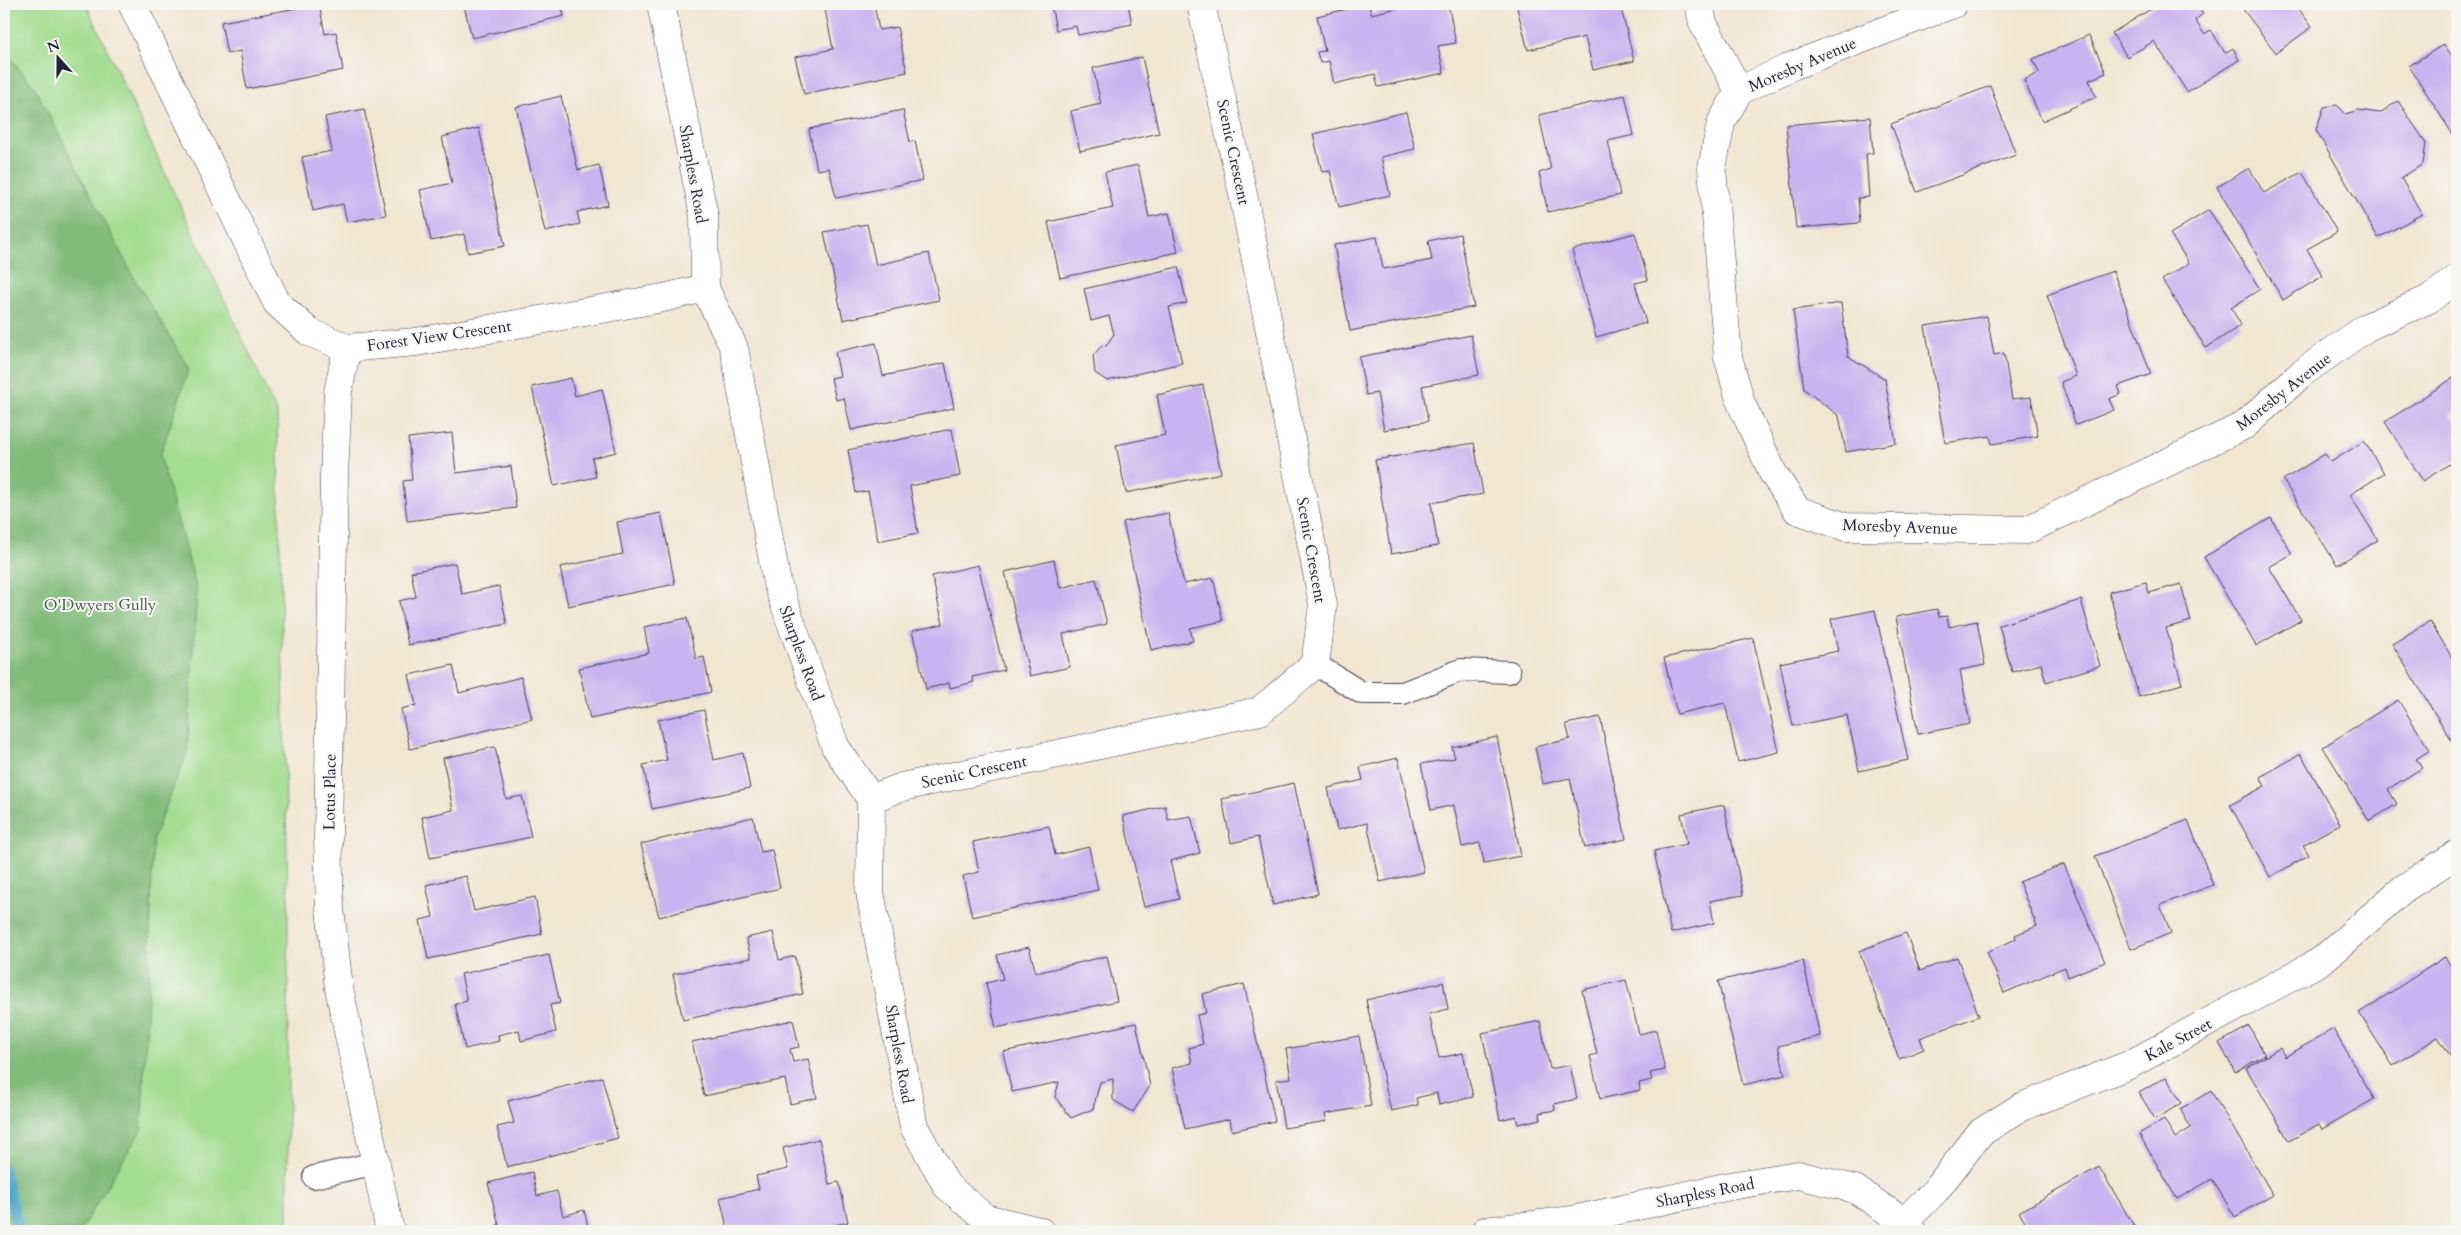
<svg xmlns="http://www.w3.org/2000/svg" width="2461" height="1235" font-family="Cardo,serif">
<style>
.green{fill:#a3dd90;stroke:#628066}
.forest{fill:#82bc7a;stroke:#526f5a}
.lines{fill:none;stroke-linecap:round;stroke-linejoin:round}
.stream{stroke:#53a7cf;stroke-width:11}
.building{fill:#cbb2f0}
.lane-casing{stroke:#413f52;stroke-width:24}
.street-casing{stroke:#413f52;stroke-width:29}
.lane{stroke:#fff;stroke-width:22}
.street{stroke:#fff;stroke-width:28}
.labels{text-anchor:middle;stroke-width:4;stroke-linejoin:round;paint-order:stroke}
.street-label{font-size:16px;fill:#22223b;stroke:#f6f6f2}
.park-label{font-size:16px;fill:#495a54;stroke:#f6f6f2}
</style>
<rect width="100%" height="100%" fill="#f6f6f2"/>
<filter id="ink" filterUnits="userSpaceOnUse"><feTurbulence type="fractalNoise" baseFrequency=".02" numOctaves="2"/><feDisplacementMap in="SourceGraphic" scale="10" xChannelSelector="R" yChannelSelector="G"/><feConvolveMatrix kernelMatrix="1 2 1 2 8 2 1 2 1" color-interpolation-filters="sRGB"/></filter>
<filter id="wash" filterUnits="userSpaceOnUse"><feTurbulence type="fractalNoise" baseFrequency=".0096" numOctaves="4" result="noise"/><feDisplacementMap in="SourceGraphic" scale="20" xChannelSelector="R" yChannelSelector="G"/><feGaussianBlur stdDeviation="1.12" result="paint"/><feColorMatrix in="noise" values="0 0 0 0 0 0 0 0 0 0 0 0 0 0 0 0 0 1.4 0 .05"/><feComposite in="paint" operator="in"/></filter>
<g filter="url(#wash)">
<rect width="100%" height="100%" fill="#f2e6d1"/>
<polygon class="green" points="4,4 86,4 277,413 288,893 288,1228 293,1231 4,1231"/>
<polygon class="forest" points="4,50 35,88 133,276 189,368 160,456 197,590 187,753 153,839 149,978 141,1130 80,1231 4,1231"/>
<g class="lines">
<polyline class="stream" points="4,1170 19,1231"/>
</g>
<g id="blocks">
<g class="building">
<polygon points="319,4 325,34 336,32 343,70 247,89 240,51 227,54 221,22"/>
<polygon points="473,4 561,4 564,16 472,38 464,6"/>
<polygon points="824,4 874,4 879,30 897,27 907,72 804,94 795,57 833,49"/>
<polygon points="1051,4 1128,4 1132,24 1078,35 1076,26 1056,30"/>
<polygon points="1369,4 1371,14 1416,4 1448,4 1456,43 1438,46 1444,73 1378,87 1375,74 1334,84 1329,61 1320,63 1317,52 1325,51 1317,16"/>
<polygon points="1516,4 1620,4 1634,61 1593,70 1585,37 1528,50"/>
<polygon points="2159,4 2196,4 2203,14 2195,20 2204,34 2211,30 2225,53 2233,48 2239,60 2187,92 2154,41 2127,57 2112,33"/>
<polygon points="2239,4 2298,4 2296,5 2312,27 2276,53"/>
<polygon points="2089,35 2106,73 2089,80 2096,97 2042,121 2024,80 2039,73 2033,59"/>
<polygon points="2444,44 2457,64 2457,141 2409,66"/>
<polygon points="1142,57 1159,133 1080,151 1071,111 1101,104 1093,68"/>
<polygon points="1990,86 2016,155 1917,192 1891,124"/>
<polygon points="1625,95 1634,135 1608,141 1620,195 1548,212 1539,173 1551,169 1539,115"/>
<polygon points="561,96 578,170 599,165 608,205 577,212 580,224 545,232 516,107"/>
<polygon points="2398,101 2426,143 2423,164 2401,178 2422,214 2378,238 2316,130 2324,107 2337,105 2346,114 2358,110 2380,113"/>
<polygon points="364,109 386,215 347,222 343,204 313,211 302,157 332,151 325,117"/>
<polygon points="903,110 910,142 915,141 923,180 836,198 829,168 817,170 809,129"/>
<polygon points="1406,112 1415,149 1381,157 1390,195 1339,207 1330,171 1322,172 1313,134"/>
<polygon points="1870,117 1873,153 1866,154 1869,197 1858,198 1860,223 1796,228 1786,125"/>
<polygon points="479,128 505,246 468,253 464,234 431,241 420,190 452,183 442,137"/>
<polygon points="1138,165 1149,217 1169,213 1178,252 1060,278 1048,222 1113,208 1105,172"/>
<polygon points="2249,168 2264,193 2302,172 2337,232 2307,249 2323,276 2283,300 2217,187"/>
<polygon points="2209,210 2260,289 2231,308 2241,325 2206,348 2162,280 2189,263 2170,234"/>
<polygon points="867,224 876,265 929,253 939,300 843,320 824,232"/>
<polygon points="1635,233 1648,280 1635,283 1646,323 1596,337 1572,250"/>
<polygon points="1460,234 1474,307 1350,331 1334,245 1377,237 1383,269 1432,260 1428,241"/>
<polygon points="1178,267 1187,303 1169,307 1182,363 1107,381 1095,373 1093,356 1102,345 1106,346 1114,334 1109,316 1091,321 1084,289"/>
<polygon points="2113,271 2151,374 2118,386 2121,394 2109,399 2114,410 2076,425 2061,382 2076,376 2047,295"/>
<polygon points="1841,303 1848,356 1885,379 1896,443 1846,452 1839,416 1804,389 1793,310"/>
<polygon points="1987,316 1994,355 2004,353 2012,399 2031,397 2038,436 1992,444 1990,436 1945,443 1925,326"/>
<polygon points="1471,335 1479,375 1422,386 1428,421 1384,430 1377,393 1366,395 1359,357"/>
<polygon points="876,343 883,376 945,363 954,408 851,430 844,398 836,400 831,378 840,376 835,352"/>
<polygon points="571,378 575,396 602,389 616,452 592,458 596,477 554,486 532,387"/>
<polygon points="2453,378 2457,384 2457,410 2450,415 2457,426 2457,459 2423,481 2385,422"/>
<polygon points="1203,385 1221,473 1126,493 1116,445 1165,435 1157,395"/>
<polygon points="952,429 960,476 910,486 918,533 878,541 868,491 856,493 848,450"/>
<polygon points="452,433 456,473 511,466 516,508 407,521 403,481 412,480 408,438"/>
<polygon points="2364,441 2384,473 2350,495 2378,540 2337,565 2283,480 2325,454 2331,462"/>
<polygon points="1474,443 1483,494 1431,503 1438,546 1391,554 1375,460"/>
<polygon points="661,513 675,584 568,606 560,567 623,554 617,522"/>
<polygon points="1168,513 1184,584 1213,578 1223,621 1190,628 1193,641 1151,650 1123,522"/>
<polygon points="2271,518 2292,554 2269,567 2301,620 2256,646 2204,557"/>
<polygon points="1054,560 1060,588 1096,579 1107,624 1063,634 1070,667 1030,676 1005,572"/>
<polygon points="455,563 462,594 499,586 507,624 408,645 399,601 416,597 411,572"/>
<polygon points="978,565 1004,670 972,677 974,682 950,688 949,683 926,689 912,631 943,624 932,576"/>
<polygon points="2146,582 2149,593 2181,584 2191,621 2166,628 2182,684 2139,697 2109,592"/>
<polygon points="2081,600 2100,666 2046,682 2041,664 2012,672 1999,625"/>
<polygon points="1937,609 1939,617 1947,616 1949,627 1977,621 1985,665 1960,670 1970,724 1918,734 1896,617"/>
<polygon points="1875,610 1908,760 1859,771 1847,715 1793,726 1780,663 1838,651 1831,619"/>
<polygon points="687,618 696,659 704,657 711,692 590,719 579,668 649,653 644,627"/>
<polygon points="2430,621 2457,666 2457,745 2455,746 2392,644"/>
<polygon points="1753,638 1779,752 1738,762 1725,703 1677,714 1664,658"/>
<polygon points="453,665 459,693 521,677 532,719 410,749 401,709 416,705 409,675"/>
<polygon points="2398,700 2430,750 2416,759 2422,768 2388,789 2397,804 2369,821 2323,747"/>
<polygon points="704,710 714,760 743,753 750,788 652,809 643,765 667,760 658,720"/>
<polygon points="1600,717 1626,839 1585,848 1570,778 1543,784 1535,747 1570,739 1566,724"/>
<polygon points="1497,737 1521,856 1484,863 1480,843 1462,847 1454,805 1431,810 1421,764 1455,758 1452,747"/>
<polygon points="495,747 506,799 522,796 531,837 430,858 422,817 453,810 443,758"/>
<polygon points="2301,754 2340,824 2303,845 2309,855 2270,877 2230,805 2265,786 2260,777"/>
<polygon points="1398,758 1424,872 1380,882 1367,823 1337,830 1328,788 1363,780 1360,767"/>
<polygon points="1294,783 1318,894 1273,905 1258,837 1231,843 1222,799"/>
<polygon points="1724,805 1743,895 1710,901 1714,923 1671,933 1654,851 1687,844 1681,814"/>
<polygon points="1165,806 1168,820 1191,816 1200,853 1170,861 1179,899 1144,907 1123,816"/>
<polygon points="753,817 761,852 772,850 780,888 659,917 641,844"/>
<polygon points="2188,820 2213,885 2160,905 2171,933 2131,949 2095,856"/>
<polygon points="1049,826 1055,855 1089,847 1098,890 972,917 963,876 979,872 973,842"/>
<polygon points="2064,864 2105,962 2068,977 2065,967 2004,993 1987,952 2016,939 2015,935 2037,926 2019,882"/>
<polygon points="466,876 474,911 535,897 542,934 428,959 420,920 433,917 426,885"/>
<polygon points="773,932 779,960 795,956 803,994 683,1020 673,974 751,958 746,938"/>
<polygon points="1906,933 1920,971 1957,957 1979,1016 1920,1038 1924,1049 1899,1059 1859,951"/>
<polygon points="1029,947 1036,973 1107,956 1117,1001 996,1028 986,983 1003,979 997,955"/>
<polygon points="549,955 560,1003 550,1005 556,1032 521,1041 519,1030 498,1035 499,1041 465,1049 455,1004 467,1001 461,974"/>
<polygon points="2445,957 2457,976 2457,1066 2438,1037 2393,1066 2359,1013"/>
<polygon points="1803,961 1820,1036 1778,1046 1785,1075 1743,1085 1718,981"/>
<polygon points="1626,980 1639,1034 1656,1030 1665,1070 1650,1073 1652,1080 1639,1083 1640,1090 1600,1099 1590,1056 1597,1054 1582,990"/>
<polygon points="1443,982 1448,1009 1429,1014 1439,1058 1463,1053 1473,1097 1439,1105 1437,1093 1416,1098 1418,1105 1391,1111 1366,1000"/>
<polygon points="1244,984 1275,1121 1232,1131 1230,1119 1185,1129 1172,1068 1192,1063 1189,1048 1203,1044 1197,1015 1206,1013 1202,994"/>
<polygon points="793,1020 799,1047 790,1049 793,1062 808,1059 817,1098 790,1104 785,1079 704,1096 692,1042"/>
<polygon points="1540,1021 1550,1069 1570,1065 1577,1099 1554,1104 1555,1110 1539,1113 1541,1119 1518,1124 1516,1116 1500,1120 1482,1033"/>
<polygon points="1136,1023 1150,1086 1133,1112 1113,1100 1113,1079 1100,1082 1093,1109 1071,1118 1055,1097 1059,1082 1012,1092 1003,1052"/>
<polygon points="2249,1026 2265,1055 2235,1072 2219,1043"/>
<polygon points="2333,1029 2374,1099 2322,1129 2319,1124 2289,1141 2246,1068 2280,1048 2285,1057"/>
<polygon points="1359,1036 1371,1106 1325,1114 1327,1121 1284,1128 1276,1080 1291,1078 1286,1049"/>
<polygon points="602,1077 618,1138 507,1167 497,1127 514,1123 508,1101"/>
<polygon points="2166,1077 2182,1103 2155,1119 2139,1093"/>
<polygon points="2211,1091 2273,1195 2235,1217 2212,1179 2177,1199 2139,1134 2164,1119 2175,1138 2191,1128 2180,1109"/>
<polygon points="819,1139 829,1184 839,1182 848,1222 807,1231 728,1231 720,1198 759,1189 756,1176 788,1169 783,1148"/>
<polygon points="2099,1167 2137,1231 2030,1231 2019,1212"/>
<polygon points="532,1172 537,1196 557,1191 563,1216 584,1210 589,1231 479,1231 499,1225 488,1183"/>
</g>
</g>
</g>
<g filter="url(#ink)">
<use href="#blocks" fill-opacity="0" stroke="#413f52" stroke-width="1"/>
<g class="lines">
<defs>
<g id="lane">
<polyline points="1315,664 1362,693 1403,693 1461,670 1509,672"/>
<polyline points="314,1177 376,1163"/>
</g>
<g id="street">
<polyline points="132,4 277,303 309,332 347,348 416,342 663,298 705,288"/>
<polyline points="661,4 704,216 705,288 734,348 777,583 835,746 871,799 870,892 914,1127 947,1186 985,1218 1040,1231"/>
<polyline points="1699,4 1703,23 1739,91"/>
<polyline points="1953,4 1792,66 1739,91 1721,123 1712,168 1728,357 1741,403 1773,473 1797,510 1846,527 2027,530 2245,425 2302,373 2367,327 2429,299 2457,279"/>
<polyline points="347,348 338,392 334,476 328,838 330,909 339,988 390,1231"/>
<polyline points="871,799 902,787 1260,711 1315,664 1323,605 1314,557 1244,199 1201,4"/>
<polyline points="1904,1222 1935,1191 1980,1133 2021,1107 2129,1065 2321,961 2403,889 2457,854"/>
<polyline points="1485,1231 1573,1220 1730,1186 1798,1175 1855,1189 1904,1222 1912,1231"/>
</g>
</defs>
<use href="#lane" class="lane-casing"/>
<use href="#street" class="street-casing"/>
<use href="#lane" class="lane"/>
<use href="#street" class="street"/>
</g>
</g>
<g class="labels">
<g class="street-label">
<text transform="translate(1802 64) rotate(-23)" y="6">Moresby Avenue</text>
<text transform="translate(1234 152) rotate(78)" y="6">Scenic Crescent</text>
<text transform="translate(694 174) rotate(80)" y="6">Sharpless Road</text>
<text transform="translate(439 335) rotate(-8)" y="6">Forest View Crescent</text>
<text transform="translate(2283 391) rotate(-38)" y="6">Moresby Avenue</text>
<text transform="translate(1900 526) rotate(2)" y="6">Moresby Avenue</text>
<text transform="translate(1312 550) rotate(80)" y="6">Scenic Crescent</text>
<text transform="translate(802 653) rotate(70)" y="6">Sharpless Road</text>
<text transform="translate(974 771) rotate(-12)" y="6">Scenic Crescent</text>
<text transform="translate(329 792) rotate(-89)" y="6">Lotus Place</text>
<text transform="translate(2178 1039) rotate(-28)" y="6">Kale Street</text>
<text transform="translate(900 1054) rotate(80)" y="6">Sharpless Road</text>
<text transform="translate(1705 1192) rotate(-11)" y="6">Sharpless Road</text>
</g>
<g class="park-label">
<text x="100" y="610">O'Dwyers Gully</text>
</g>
</g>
<rect width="2461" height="1235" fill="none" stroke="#f6f6f2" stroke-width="20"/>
<g transform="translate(58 58) rotate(339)" stroke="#f6f6f2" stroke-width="4" paint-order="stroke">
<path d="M0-4L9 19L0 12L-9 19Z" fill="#22223b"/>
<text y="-8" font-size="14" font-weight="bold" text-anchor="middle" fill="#22223b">N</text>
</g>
</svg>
